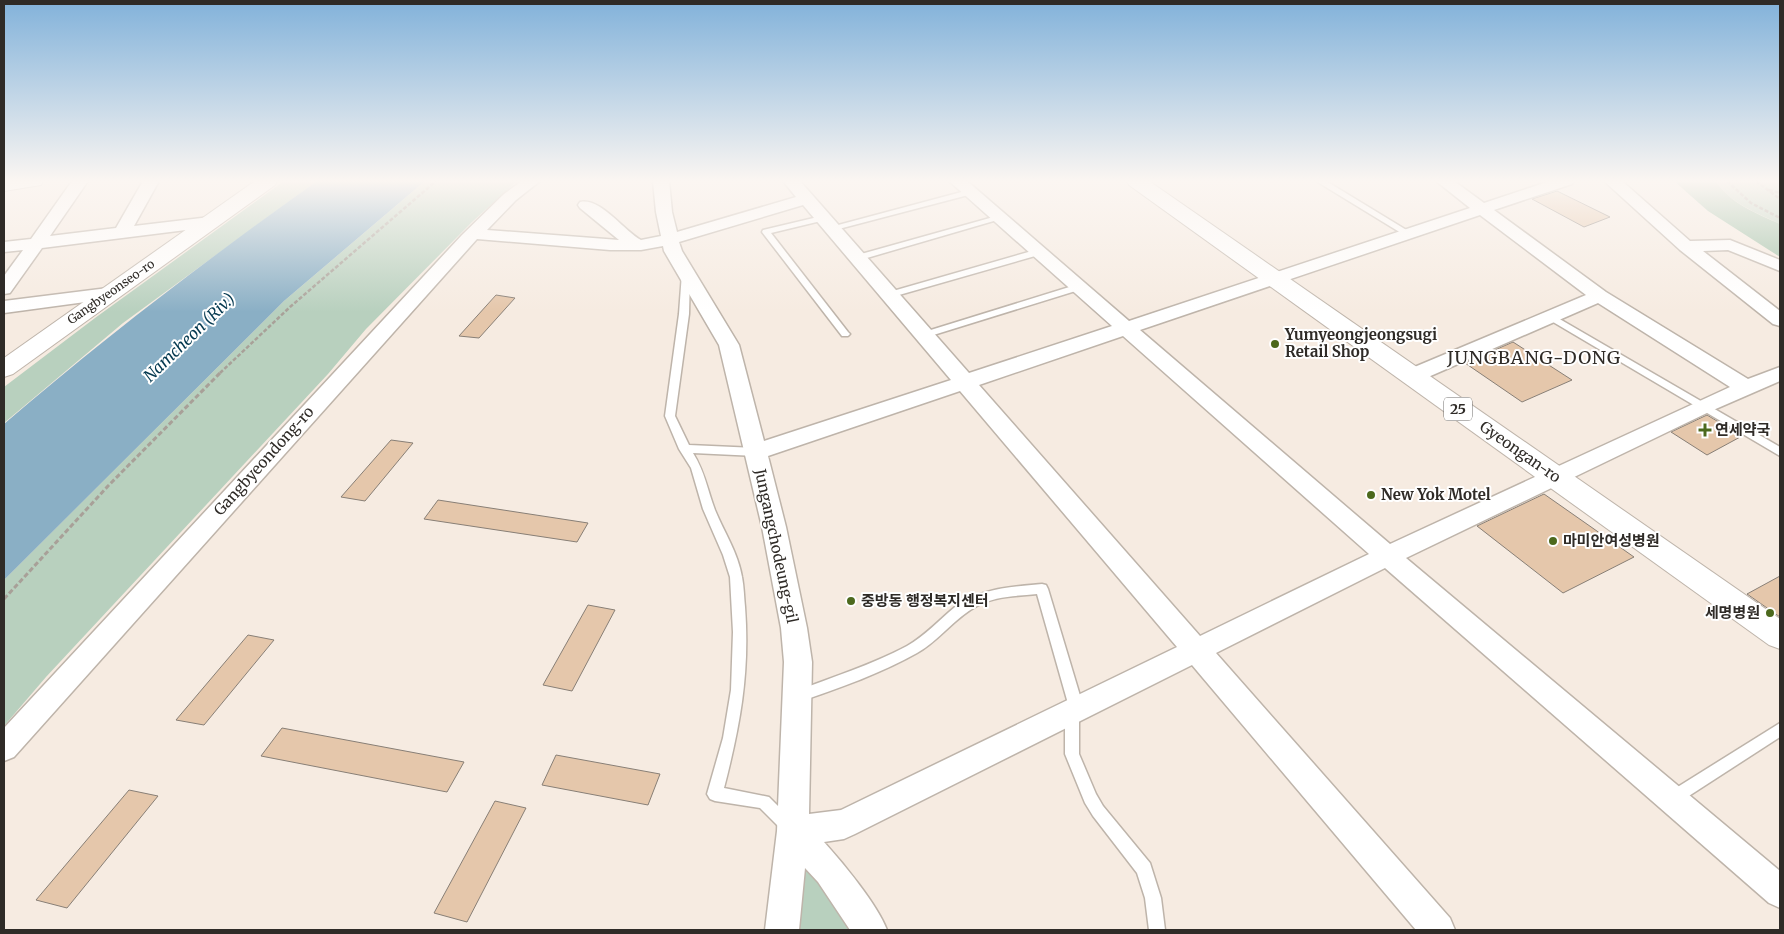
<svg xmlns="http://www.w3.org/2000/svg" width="1784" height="934" font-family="Merriweather,'Noto Sans KR',serif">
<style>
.green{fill:#b8d0be}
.forest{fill:#9fc0a7}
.water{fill:#8aafc5}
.building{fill:#e5c7ab;stroke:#887f76}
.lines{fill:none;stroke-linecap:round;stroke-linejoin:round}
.lane-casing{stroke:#beb4aa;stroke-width:3}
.street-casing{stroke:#beb4aa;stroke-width:3}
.secondary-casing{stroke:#beb4aa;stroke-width:2}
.primary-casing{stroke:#beb4aa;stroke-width:2}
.path-far1{stroke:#a8a098;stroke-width:2.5;stroke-dasharray:4 2;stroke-linecap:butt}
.path{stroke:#a8a098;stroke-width:3;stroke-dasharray:5 2.5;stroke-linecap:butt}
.lane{fill:#fff;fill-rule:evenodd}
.street{fill:#fff;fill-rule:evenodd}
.secondary{fill:#fff;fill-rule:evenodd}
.primary{fill:#fff;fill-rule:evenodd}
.poi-dot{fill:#4c691d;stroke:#fff;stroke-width:2}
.labels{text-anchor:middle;stroke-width:4;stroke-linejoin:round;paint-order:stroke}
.far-street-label{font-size:12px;fill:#2f2b27;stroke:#fff}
.shield{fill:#fff;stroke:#6d6b68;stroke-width:1}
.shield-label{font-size:14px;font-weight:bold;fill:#2f2b27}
.poi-label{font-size:15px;font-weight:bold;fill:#2f2b27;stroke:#fff;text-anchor:start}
.street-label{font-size:15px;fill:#2f2b27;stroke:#fff}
.water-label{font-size:16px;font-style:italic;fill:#03384f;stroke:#fff}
.quarter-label{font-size:18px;letter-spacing:1px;fill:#2f2b27;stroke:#fff}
</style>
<rect width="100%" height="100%" fill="#f6ebe1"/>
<g class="green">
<polygon points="284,181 317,181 123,323 4,423 4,387 95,318"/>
<polygon points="425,181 517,181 472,222 366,329 328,374 46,677 4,726 4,580 284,301"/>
<path d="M1716 181H1780V224C1758 213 1730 204 1716 181Z"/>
<polygon points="812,867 854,930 799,930 803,871"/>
</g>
<path class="forest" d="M1674 181H1716C1729 203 1758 214 1780 224V257L1708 211Z"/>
<path class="water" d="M317 181H425L284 301 4 580V424C104 338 209 258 317 181Z"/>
<g class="building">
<polygon points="1557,191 1610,217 1584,227 1532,199"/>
<polygon points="496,295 515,298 479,338 459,336"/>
<polygon points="1513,342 1572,380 1522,402 1465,363"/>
<polygon points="1707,415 1742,436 1707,455 1671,432"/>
<polygon points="391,440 413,443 365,501 341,497"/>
<polygon points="1544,494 1634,557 1563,593 1477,526"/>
<polygon points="438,500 588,523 577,542 424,519"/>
<polygon points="1780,576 1780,617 1747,594"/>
<polygon points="588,605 615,610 572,691 543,685"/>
<polygon points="248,635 274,640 204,725 176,720"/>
<polygon points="282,728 464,762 447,792 261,756"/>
<polygon points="556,755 660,774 648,805 542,785"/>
<polygon points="129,790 158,796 67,908 36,900"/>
<polygon points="495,801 526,808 467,922 434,913"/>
</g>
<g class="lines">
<defs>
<g id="lane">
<polygon points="1316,181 1326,181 1413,234 1412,236 1406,236"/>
<polygon points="969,190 973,192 972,194 831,231 827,228"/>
<polygon points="822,216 826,218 825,220 771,233 848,332 850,334 848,336 842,336 762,232 763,230"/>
<polygon points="997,216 1000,216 1004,218 860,260 857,261 853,258 854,256"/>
<polygon points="1039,249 1043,252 1042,254 892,297 889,298 884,295 886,293"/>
<path d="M686 270 690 273 689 314 675 416 689 445 756 448 762 452 756 456 693 453C705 472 707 489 715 510 724 532 738 553 742 577 744 587 744 598 745 607 750 673 740 726 724 788L769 797 793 821 796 826 793 831 788 833 783 831 760 808 715 801 710 799 707 794 723 738 731 690 733 632 730 577 723 555 703 509 691 468 679 449 665 416 679 314 682 273Z"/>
<polygon points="1079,284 1084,287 1082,289 927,337 924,338 919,335 921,333"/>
<polygon points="1551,314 1780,447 1780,456 1548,319 1546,317"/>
<path d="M1042 584 1046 585 1048 589 1084 709 1082 713 1079 714V754L1096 794 1103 806 1150 863 1161 898 1165 930H1149L1145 898 1137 873 1093 816 1085 803 1065 754V712L1069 707 1037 594C1017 596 995 596 977 606 954 618 939 641 917 653 880 674 838 688 799 702L794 700 792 696 794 692C832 677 872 665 907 646 925 636 939 620 955 607 981 588 1011 587 1042 584Z"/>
<polygon points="1780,723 1780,737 1678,803 1673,805 1668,803 1665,798 1668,793"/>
</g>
<g id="street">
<polygon points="72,181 88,181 50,236 116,228 143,181 159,181 134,226 210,217 216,218 218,222 216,226 210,227 42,248 10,293 4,294 4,276 23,250 4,252 4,242 31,239"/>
<path d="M522 181H540L516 200 487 230 619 240 580 208 578 205 580 202C600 197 624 231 641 240L661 236 656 212 653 181H669L672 212 677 232 796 197 783 181H800L969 373 1112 326 949 181H967L1129 321 1470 208 1436 181H1454L1484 203 1550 181H1574L1572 184 1494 210 1606 292 1748 379 1780 367V381L1711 411 1406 558 1780 871V908L1769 903 1385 568 1216 653 1450 918 1455 930H1416L1192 665 855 834 844 839 824 842C843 863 877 904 887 930H850L818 882 805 868 799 930H765L777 831 784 662 781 628 762 527 719 345 664 251 663 246 641 250H610L477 239 14 757 4 761V728L462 235 504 194ZM803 205 951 380 764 441 739 345 682 251 679 242ZM1480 215 1586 295 1405 371 1402 376 1405 381 1412 382 1419 381 1598 303 1730 387 1390 544 1140 330ZM1123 336 1369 554 1200 636 979 385ZM960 391 1177 647 841 810 809 814 812 662 807 628 786 527 768 456Z"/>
<polygon points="1604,181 1622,181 1690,241 1730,240 1780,260 1780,271 1728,250 1703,251 1780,311 1780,326 1773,324 1680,250"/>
<polygon points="108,288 115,290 117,294 115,298 4,313 4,301"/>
</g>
<g id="secondary">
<polygon points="4,181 43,181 41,185 4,191"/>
<polygon points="255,181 277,181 275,185 13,374 4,377 4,358"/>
</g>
<polygon id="primary" points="1127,181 1149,181 1780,619 1780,649 1769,645 1129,185"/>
</defs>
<use href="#lane" class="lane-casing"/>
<use href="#street" class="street-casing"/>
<use href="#secondary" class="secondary-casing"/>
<use href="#primary" class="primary-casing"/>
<g class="path-far1">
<polyline points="1727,181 1751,203 1780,218"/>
<polyline points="1756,181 1780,199"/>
<polyline points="1769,190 1780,193"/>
<polyline points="220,373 290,307 436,181"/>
</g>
<polyline class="path" points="4,599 108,486 221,372"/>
<use href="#lane" class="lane"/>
<use href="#street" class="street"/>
<use href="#secondary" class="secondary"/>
<use href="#primary" class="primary"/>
</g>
<linearGradient id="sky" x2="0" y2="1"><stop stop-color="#82b2da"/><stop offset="0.58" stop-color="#fbf6f2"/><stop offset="1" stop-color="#fbf6f2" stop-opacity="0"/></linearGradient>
<rect width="1784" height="312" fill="url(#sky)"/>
<g class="poi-dot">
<circle cx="1275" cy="344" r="5"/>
<path d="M1702.5 422.5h5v5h5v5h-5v5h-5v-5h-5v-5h5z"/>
<circle cx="1371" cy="495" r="5"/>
<circle cx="1553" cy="541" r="5"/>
<circle cx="851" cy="601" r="5"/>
<circle cx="1770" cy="613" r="5"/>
</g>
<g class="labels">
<g class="far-street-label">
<text transform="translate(111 292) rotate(-35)" y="4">Gangbyeonseo-ro</text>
</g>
<rect class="shield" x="1444" y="397.5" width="28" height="23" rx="4"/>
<g class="shield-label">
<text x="1458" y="414">25</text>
</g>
<g class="poi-label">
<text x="1285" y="340">Yumyeongjeongsugi<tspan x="1285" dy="17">Retail Shop</tspan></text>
<text x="1715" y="435">연세약국</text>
<text x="1381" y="500">New Yok Motel</text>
<text x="1563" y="546">마미안여성병원</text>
<text x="861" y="606">중방동 행정복지센터</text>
<text x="1760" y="618" text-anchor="end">세명병원</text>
</g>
<g class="street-label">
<text transform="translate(1520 452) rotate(35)" y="5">Gyeongan-ro</text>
<text transform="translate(264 461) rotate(-48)" y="5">Gangbyeondong-ro</text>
<text transform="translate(776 546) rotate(78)" y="5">Jungangchodeung-gil</text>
</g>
<g class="water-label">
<text transform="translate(189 337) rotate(-44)" y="6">Namcheon (Riv.)</text>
</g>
<g class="quarter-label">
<text x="1534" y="364">JUNGBANG-DONG</text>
</g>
</g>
<rect width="1784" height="934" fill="none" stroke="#2f2b27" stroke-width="10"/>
</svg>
